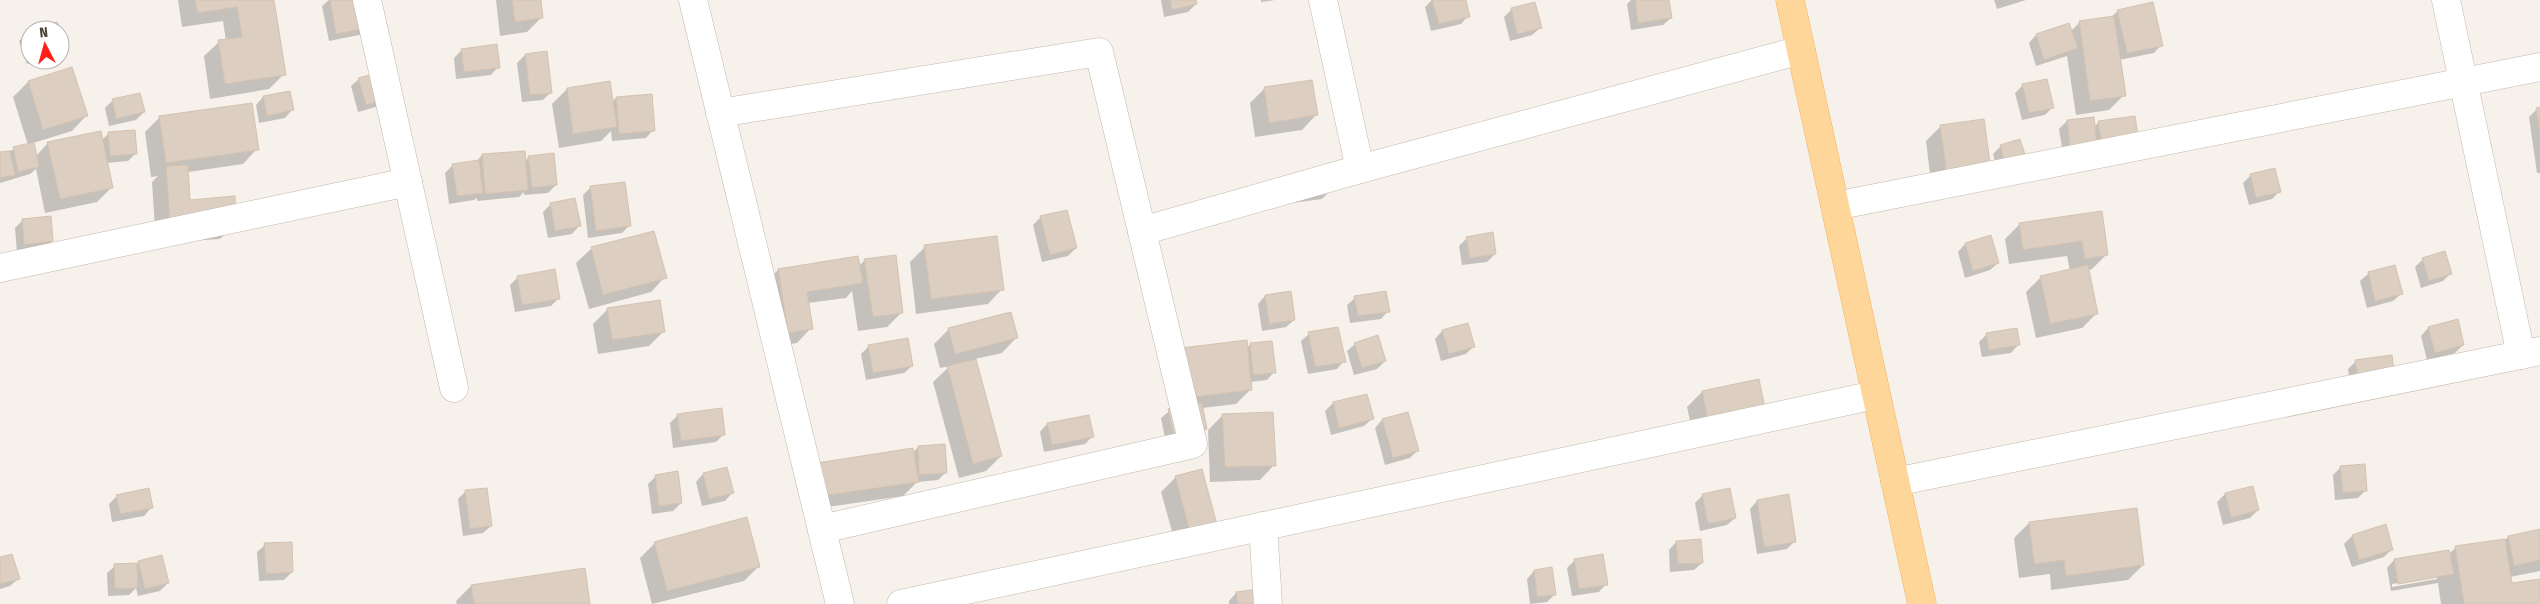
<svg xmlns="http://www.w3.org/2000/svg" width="2540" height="604" font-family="'Fira Sans Condensed',sans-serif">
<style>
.shadow{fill:#0003;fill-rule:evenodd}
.building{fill:#dccec1;stroke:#d5c2b0}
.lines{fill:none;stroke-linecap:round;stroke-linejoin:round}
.minor-casing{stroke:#c3b8ab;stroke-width:29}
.primary-casing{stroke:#f1b35e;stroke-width:29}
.minor{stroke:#fff;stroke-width:28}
.primary{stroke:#ffd69a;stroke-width:28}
</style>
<rect width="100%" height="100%" fill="#f6f1ea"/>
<g class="shadow">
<polygon points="178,0 273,0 284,74 269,89 210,99 204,56 219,42 226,41 223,21 182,27"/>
<polygon points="329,0 366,0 364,34 329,41 322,6"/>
<polygon points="496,0 540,0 542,17 527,32 500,36"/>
<polygon points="1161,0 1195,0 1196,4 1188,12 1164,17"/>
<polygon points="1261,0 1275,0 1261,2"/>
<polygon points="1432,0 1464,0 1468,16 1461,24 1431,31 1425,7"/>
<polygon points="1631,0 1668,0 1671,18 1663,25 1631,30 1627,4"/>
<polygon points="1994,0 2026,0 1997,9"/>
<polygon points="1534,4 1540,28 1532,35 1510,41 1504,17 1511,10"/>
<polygon points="2118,11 2161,45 2154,53 2119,60 2124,95 2109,110 2076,115 2067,56 2036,66 2029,43 2036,35 2071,31 2079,23 2110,18"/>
<polygon points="30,32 30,60 39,60 27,64 19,41"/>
<polygon points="462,50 498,67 491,75 456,79 454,58"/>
<polygon points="525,55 551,92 543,100 522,102 517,63"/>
<polygon points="71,68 86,116 72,131 33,143 36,156 48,143 102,140 109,133 135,154 128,161 106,163 112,187 97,202 45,213 36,169 30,174 0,183 0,154 28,145 13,97 28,82"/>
<polygon points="359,79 383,105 358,112 351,86"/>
<polygon points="2023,85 2053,107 2045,115 2022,120 2015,93"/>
<polygon points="1265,88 1316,115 1302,130 1255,137 1250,103"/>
<polygon points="567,89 612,102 616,98 653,130 646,138 612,141 611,131 601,141 559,148 552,104"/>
<polygon points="263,97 292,110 285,118 259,123 256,105"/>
<polygon points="113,100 144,112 136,120 109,126 105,108"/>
<polygon points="2537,109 2540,109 2540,173 2537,173 2529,117"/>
<polygon points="160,117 257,149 243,164 188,172 189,201 235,224 220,239 156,243 152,182 158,176 151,177 145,132"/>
<polygon points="2134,117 2094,154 2063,154 2059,129 2067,121 2094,127 2099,122"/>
<polygon points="1983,120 1932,190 1926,141 1941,126"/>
<polygon points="2020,140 1999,178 1993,154 2001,146"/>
<polygon points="482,155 525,161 529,157 556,185 548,193 524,195 524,192 519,197 477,201 477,198 474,200 449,204 445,173 453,165 476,162"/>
<polygon points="2251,175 2280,191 2272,199 2249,205 2243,183"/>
<polygon points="1288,182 1330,191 1322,199 1292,203"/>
<polygon points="590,188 630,225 622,233 588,238 583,195"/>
<polygon points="551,204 579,226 572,234 548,238 543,212"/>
<polygon points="1066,211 1076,248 1068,256 1042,262 1033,225 1040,218"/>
<polygon points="2101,212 2107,254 2092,269 2088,270 2097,313 2082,328 2036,338 2026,292 2041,277 2070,271 2067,256 2009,264 2005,239 2020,224"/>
<polygon points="23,220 52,241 44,249 17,252 15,228"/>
<polygon points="653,232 665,277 651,292 589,309 576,263 591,249"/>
<polygon points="1991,237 1998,263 1990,270 1965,278 1958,252 1965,244"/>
<polygon points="1467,238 1495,254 1487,262 1462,265 1459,246"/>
<polygon points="925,247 1002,289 988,304 916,314 910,262"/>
<polygon points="2423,259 2450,274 2443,281 2421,288 2415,267"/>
<polygon points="865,260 902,312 887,327 858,331 852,291 846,298 808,303 811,328 797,343 773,347 763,285 778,270 859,266"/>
<polygon points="2394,266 2401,294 2393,301 2367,308 2360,281 2368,274"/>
<polygon points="518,277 559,298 551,306 515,312 510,285"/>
<polygon points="1265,296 1294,320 1286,327 1262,331 1258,304"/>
<polygon points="1355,298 1388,311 1381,319 1350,323 1347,305"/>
<polygon points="608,309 664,331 649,346 598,354 593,324"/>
<polygon points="2428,328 2463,345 2455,353 2427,360 2421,336"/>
<polygon points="949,329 1016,338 1002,353 975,359 1001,456 986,471 959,478 933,382 950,366 940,368 934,344"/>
<polygon points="1442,331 1474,346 1466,354 1441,361 1435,339"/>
<polygon points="1309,334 1344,361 1337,369 1308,374 1301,341"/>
<polygon points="1987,334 2018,345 2011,353 1982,357 1979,342"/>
<polygon points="1251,344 1274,372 1267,380 1250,382 1251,389 1236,404 1202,408 1206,429 1198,437 1166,443 1161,418"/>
<polygon points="1355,344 1385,361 1377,369 1354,375 1347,351"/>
<polygon points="869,346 912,366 904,373 866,380 861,354"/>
<polygon points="2391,356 2351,391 2348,369 2356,361"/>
<polygon points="1702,392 1749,424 1693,435 1687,407"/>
<polygon points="1366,395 1372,419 1364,426 1331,435 1325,411 1333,403"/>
<polygon points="678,415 724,434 716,442 673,448 670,423"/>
<polygon points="1223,415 1274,465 1260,480 1210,482 1208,430"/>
<polygon points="1382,420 1418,450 1410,458 1385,465 1375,428"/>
<polygon points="1047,424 1093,436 1085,444 1044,452 1040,432"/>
<polygon points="918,447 945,473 938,480 917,482 903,496 807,510 803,479 913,453"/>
<polygon points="2340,468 2366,490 2358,498 2335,500 2333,475"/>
<polygon points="703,474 732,493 725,501 702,506 696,482"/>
<polygon points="656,476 681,503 673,511 652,514 648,484"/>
<polygon points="1176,477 1203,547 1178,553 1161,492"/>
<polygon points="2252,488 2258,510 2250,518 2223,525 2217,502 2225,494"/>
<polygon points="1729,490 1735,518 1727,525 1700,531 1695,503 1702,496"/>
<polygon points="466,491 491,526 483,533 463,536 458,499"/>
<polygon points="117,496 151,508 144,516 112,522 109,504"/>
<polygon points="1757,501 1795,541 1787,549 1757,554 1750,509"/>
<polygon points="2029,523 2143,565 2128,580 2051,590 2050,574 2019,578 2014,538"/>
<polygon points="2385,526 2392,549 2384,557 2352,567 2344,544 2352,536"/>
<path d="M2540 530V571L2510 577 2511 585 2540 580V604H2441L2438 583 2391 591 2387 568 2394 560 2449 554 2455 548 2505 540 2508 537ZM2437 576V579L2392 587V584Z"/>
<polygon points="1676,542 1702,563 1694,570 1670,572 1669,550"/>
<polygon points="655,543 759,566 744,581 652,604 640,558"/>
<polygon points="265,545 292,572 284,580 259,581 257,552"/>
<polygon points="0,558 18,579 10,586 0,589"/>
<polygon points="1575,560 1606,584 1599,592 1572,596 1567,568"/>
<polygon points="139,562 168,583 160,591 138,596 136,588 129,595 108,596 107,573 115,566 136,565"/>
<polygon points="1534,571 1555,594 1547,602 1530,604 1527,579"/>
<polygon points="471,586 589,604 457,604 456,601"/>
<polygon points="1236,593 1266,604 1229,604 1229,601"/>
</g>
<g class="building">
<polygon points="195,0 274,0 286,75 225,84 218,40 242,37 237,7 197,13"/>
<polygon points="330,0 368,0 373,27 336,34"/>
<polygon points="512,0 541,0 543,18 515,22"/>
<polygon points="1170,0 1196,0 1197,4 1172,10"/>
<polygon points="1432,0 1466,0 1470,17 1439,24"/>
<polygon points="1635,0 1669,0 1672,18 1638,23"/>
<polygon points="1535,2 1542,28 1517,34 1511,8"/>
<polygon points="2153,2 2163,46 2127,53 2117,10"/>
<polygon points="2114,16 2126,96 2090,101 2079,21"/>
<polygon points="57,22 66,47 60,49 60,30 32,30"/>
<polygon points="2069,23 2078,48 2044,60 2036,34"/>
<polygon points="497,44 500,68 464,72 461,49"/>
<polygon points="547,51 552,93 530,95 525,54"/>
<polygon points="72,67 88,116 43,130 28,81"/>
<polygon points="385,71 392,98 366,105 358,78"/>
<polygon points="2047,79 2054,108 2029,113 2022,84"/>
<polygon points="1312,80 1318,115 1269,123 1264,87"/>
<polygon points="610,81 617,127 573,134 567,88"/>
<polygon points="290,91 294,110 267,116 263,96"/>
<polygon points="140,93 145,112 116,119 112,99"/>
<polygon points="652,94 655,131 619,134 616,97"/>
<polygon points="252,103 259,150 166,163 159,116"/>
<polygon points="2540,107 2540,134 2536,108"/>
<polygon points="2135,116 2139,142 2102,147 2098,121"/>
<polygon points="2094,117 2097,144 2070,146 2067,120"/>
<polygon points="1984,119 1991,170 1947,176 1940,125"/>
<polygon points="135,130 137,154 110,156 108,132"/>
<polygon points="101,131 113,188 60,199 47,142"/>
<polygon points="2020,139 2028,164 2007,171 2000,145"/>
<polygon points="34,142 39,167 18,172 13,147"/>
<polygon points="10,151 15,175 0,178 0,152"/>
<polygon points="525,151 528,190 485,194 482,154"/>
<polygon points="554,153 557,185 532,188 528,156"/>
<polygon points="479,160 483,193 457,196 452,164"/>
<polygon points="188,165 190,200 235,196 236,225 170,229 166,166"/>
<polygon points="2275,168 2281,192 2256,198 2250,174"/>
<polygon points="625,182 631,226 596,231 590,186"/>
<polygon points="575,198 581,226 555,231 550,203"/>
<polygon points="1067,210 1077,248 1050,255 1040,216"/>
<polygon points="2102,211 2108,255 2085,259 2082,241 2023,250 2019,223"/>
<polygon points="51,216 53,241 24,245 22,219"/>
<polygon points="654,231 667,278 603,295 591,247"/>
<polygon points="1493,232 1496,254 1470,258 1466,237"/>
<polygon points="1991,235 1999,263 1973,271 1965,243"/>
<polygon points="997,236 1004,290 931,299 924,245"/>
<polygon points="2445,251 2452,274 2429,281 2422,258"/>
<polygon points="896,255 903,313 873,317 864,259"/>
<polygon points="858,256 863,283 807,292 813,329 788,333 778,269"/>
<polygon points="2088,265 2098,314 2050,324 2040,276"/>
<polygon points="2395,265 2403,294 2375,301 2368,272"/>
<polygon points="555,269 560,299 522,305 517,276"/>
<polygon points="1291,291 1295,320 1269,324 1265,295"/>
<polygon points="1386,291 1390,312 1358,316 1354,296"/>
<polygon points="660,300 665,332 612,340 607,308"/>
<polygon points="1011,312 1018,338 955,354 948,328"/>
<polygon points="2458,319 2464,345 2435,353 2428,327"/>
<polygon points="1468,323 1475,347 1449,354 1442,330"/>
<polygon points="1338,327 1346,362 1315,367 1308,332"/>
<polygon points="2017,328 2020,345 1989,350 1986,333"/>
<polygon points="1378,335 1386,361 1362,368 1354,343"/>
<polygon points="908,338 913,366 873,373 868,345"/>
<polygon points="1247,340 1252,390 1187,398 1181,348"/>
<polygon points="1272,341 1276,373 1253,375 1250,343"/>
<polygon points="2392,355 2395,379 2359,384 2355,360"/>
<polygon points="976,359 1002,456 973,464 947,366"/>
<polygon points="1759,379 1765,409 1708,421 1702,391"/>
<polygon points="1367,394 1374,419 1339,428 1333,402"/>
<polygon points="1202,403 1207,429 1174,436 1168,409"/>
<polygon points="722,408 725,435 681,441 677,414"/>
<polygon points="1273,412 1276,466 1225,467 1222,414"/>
<polygon points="1408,412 1419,451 1393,458 1382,419"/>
<polygon points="1089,415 1094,437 1052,445 1047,423"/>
<polygon points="945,444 947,473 919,475 918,446"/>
<polygon points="913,448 919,482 822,496 817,463"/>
<polygon points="2365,464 2367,491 2343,493 2340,466"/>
<polygon points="727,467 734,493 709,499 703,473"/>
<polygon points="1202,469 1219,532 1192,539 1175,476"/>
<polygon points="678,471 682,503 659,506 655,475"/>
<polygon points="2253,486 2259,510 2231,518 2225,493"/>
<polygon points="149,488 153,508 120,514 116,495"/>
<polygon points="487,488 492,526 470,529 465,490"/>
<polygon points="1730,488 1736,518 1708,524 1702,494"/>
<polygon points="1789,494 1796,542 1764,547 1757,500"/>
<polygon points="2137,508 2144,565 2066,576 2064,560 2034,564 2029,522"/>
<polygon points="747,517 760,567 667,591 654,542"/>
<polygon points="2386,524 2393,550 2359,560 2352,535"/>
<polygon points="2540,529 2540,560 2514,566 2508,536"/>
<polygon points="1701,539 1703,563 1678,564 1676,541"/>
<polygon points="2505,539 2512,583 2540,579 2540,604 2464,604 2455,546"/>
<polygon points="292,542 293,572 266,574 264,543"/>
<polygon points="2449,550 2454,574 2398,584 2394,559"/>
<polygon points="12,554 20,579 0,584 0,557"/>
<polygon points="1603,554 1608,585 1579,589 1574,559"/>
<polygon points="162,555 169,583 145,589 138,561"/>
<polygon points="137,563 138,588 115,589 114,564"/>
<polygon points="1552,567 1556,595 1537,597 1534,570"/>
<polygon points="585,568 590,604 474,604 471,585"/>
<polygon points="1265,588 1267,604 1238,604 1236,592"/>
</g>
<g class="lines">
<defs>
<g id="minor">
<polyline points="367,0 454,388"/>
<polyline points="693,0 840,604"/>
<polyline points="1323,0 1360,169"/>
<polyline points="2446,0 2521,355"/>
<polyline points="720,113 1099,52 1193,444 822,529"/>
<polyline points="1835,206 2540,67"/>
<polyline points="1142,231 1360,169 1801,50"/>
<polyline points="0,268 408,182"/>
<polyline points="1895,482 2540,351"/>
<polyline points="1263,526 1268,604"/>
<polyline points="901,604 1875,395"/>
</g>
<polyline id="primary" points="1790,0 1922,604"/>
</defs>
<use href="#minor" class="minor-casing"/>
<use href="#primary" class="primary-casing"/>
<use href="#minor" class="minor"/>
<use href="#primary" class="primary"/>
</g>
<g transform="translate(45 45) rotate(354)"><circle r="24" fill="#ffffff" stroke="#b7b3af"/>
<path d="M0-4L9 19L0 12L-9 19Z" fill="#ff1f18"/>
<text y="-8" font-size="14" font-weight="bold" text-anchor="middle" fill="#4c4137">N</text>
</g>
</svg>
